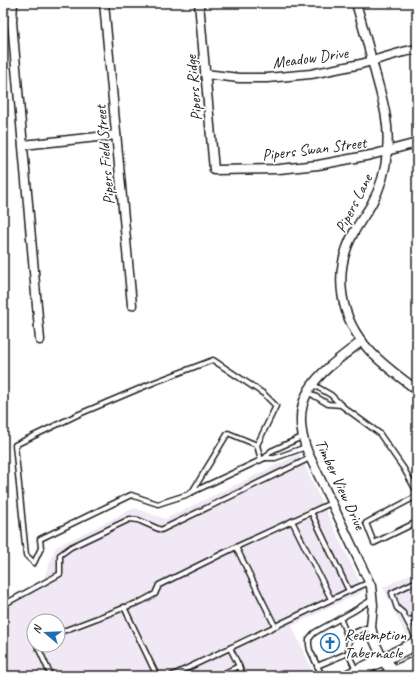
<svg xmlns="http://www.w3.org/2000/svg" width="420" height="679" font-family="Caveat,sans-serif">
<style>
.built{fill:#f0e8f5;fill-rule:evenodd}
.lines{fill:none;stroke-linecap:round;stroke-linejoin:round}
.service-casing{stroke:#1c1c1c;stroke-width:7}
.minor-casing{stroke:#1c1c1c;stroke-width:11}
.tertiary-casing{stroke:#1c1c1c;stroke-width:14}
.secondary-casing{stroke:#1c1c1c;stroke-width:15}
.service{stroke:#fff;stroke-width:4}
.minor{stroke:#fff;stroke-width:8}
.tertiary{stroke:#fff;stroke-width:11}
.secondary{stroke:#fff;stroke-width:12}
.labels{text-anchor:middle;stroke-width:3.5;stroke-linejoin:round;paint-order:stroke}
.street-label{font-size:16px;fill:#1c1c1c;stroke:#fff}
.poi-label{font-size:16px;fill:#1c1c1c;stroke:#fff;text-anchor:start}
</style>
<rect width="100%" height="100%" fill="#fff"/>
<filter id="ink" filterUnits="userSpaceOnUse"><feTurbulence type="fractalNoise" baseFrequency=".025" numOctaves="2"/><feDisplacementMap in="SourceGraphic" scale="8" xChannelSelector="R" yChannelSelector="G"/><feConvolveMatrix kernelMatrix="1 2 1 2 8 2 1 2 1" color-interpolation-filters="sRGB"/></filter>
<g filter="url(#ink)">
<g class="built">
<path d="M299 454 364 591 292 626 315 676H3V600L43 580 56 547 134 508 165 519ZM34 621H58V645H34Z"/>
<polygon points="417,571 417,631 406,636 383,587"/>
</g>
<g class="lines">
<defs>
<g id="service">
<polyline points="312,384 331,395 342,406 379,433 404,469 417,492"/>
<polyline points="308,392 328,404 342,405"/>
<polyline points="265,458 275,458 306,447"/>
<polyline points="261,460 257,445 276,406 264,394 213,360 155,382 77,415 15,445 26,555 34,563 41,548 40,539 131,495 158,504 186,495 265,458 271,451 302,437"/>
<polyline points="192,492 228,433 257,445"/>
<polyline points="417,496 366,523 374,543 417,522"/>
<polyline points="311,512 349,591 370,582"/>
<polyline points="292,521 331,599"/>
<polyline points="236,547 275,626"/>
<polyline points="417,581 392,593 397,608 403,613 417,640"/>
<polyline points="3,605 60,574 60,555 71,547 130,519 138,520 161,530 310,458"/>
<polyline points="124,607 157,676"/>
<polyline points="340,618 349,640 348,653 356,670"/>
<polyline points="408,621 417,617"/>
<polyline points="58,633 142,601 155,594 159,585 236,547 331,503"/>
<polyline points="347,636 363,629 371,627"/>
<polyline points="37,645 51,676"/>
<polyline points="230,648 239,666"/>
<polyline points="317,666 348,653"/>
<polyline points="171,676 349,591"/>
<polyline points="219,676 239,666 243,676"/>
<polyline points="322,676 310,650 309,645 309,639 314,633 319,630 352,612 373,599"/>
</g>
<g id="minor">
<polyline points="13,3 12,22 40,340"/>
<polyline points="104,3 132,305"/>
<polyline points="199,3 214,170 279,169 318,165 371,155 417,143"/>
<path d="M356 3C363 27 370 52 376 76 383 101 390 125 387 151 386 170 380 189 371 205 365 215 358 224 353 234 332 274 340 319 370 351 384 366 401 378 417 390"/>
<polyline points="205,74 239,78 267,78 311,74 361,64 403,52 417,49"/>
<polyline points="23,145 116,135"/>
<path d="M362 341C320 373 285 395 308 453L371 586 373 605 371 627 374 640 383 660"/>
</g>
<polyline id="tertiary" points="383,660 395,672 397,676"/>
<g id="secondary">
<polyline points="348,676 417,643"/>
<polyline points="386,676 417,662"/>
</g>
</defs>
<use href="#service" class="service-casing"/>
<use href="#minor" class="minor-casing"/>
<use href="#tertiary" class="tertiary-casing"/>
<use href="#secondary" class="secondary-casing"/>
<use href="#service" class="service"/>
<use href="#minor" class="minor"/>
<use href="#tertiary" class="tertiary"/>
<use href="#secondary" class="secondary"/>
</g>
</g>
<defs>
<symbol id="church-ring" viewBox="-11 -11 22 22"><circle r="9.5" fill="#fff" stroke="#1f6fb2" stroke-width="1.5"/><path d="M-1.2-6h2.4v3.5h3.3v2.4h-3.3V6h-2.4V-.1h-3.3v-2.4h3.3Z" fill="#1f6fb2"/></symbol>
</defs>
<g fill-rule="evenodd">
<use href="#church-ring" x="319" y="632" width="22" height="22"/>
</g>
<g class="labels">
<g class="street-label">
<text transform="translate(310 57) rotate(-8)" y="6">Meadow Drive</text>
<text transform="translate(193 88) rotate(-95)" y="6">Pipers Ridge</text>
<text transform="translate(314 148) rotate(-7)" y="6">Pipers Swan Street</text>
<text transform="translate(104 155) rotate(-95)" y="6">Pipers Field Street</text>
<text transform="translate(353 203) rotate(-63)" y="6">Pipers Lane</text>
<text transform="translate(341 484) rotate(65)" y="6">Timber View Drive</text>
</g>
<g class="poi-label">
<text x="344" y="640">Redemption<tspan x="344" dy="18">Tabernacle</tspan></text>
</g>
</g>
<rect width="420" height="679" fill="none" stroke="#fff" stroke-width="16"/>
<rect x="8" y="8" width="404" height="663" fill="none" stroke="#1c1c1c" stroke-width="1.5" filter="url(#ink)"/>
<g transform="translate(46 633) rotate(289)"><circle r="19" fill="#ffffff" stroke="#a4a4a4"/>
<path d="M0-3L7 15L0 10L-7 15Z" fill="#1f6fb2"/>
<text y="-6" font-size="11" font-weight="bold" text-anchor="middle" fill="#1c1c1c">N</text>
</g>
</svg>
